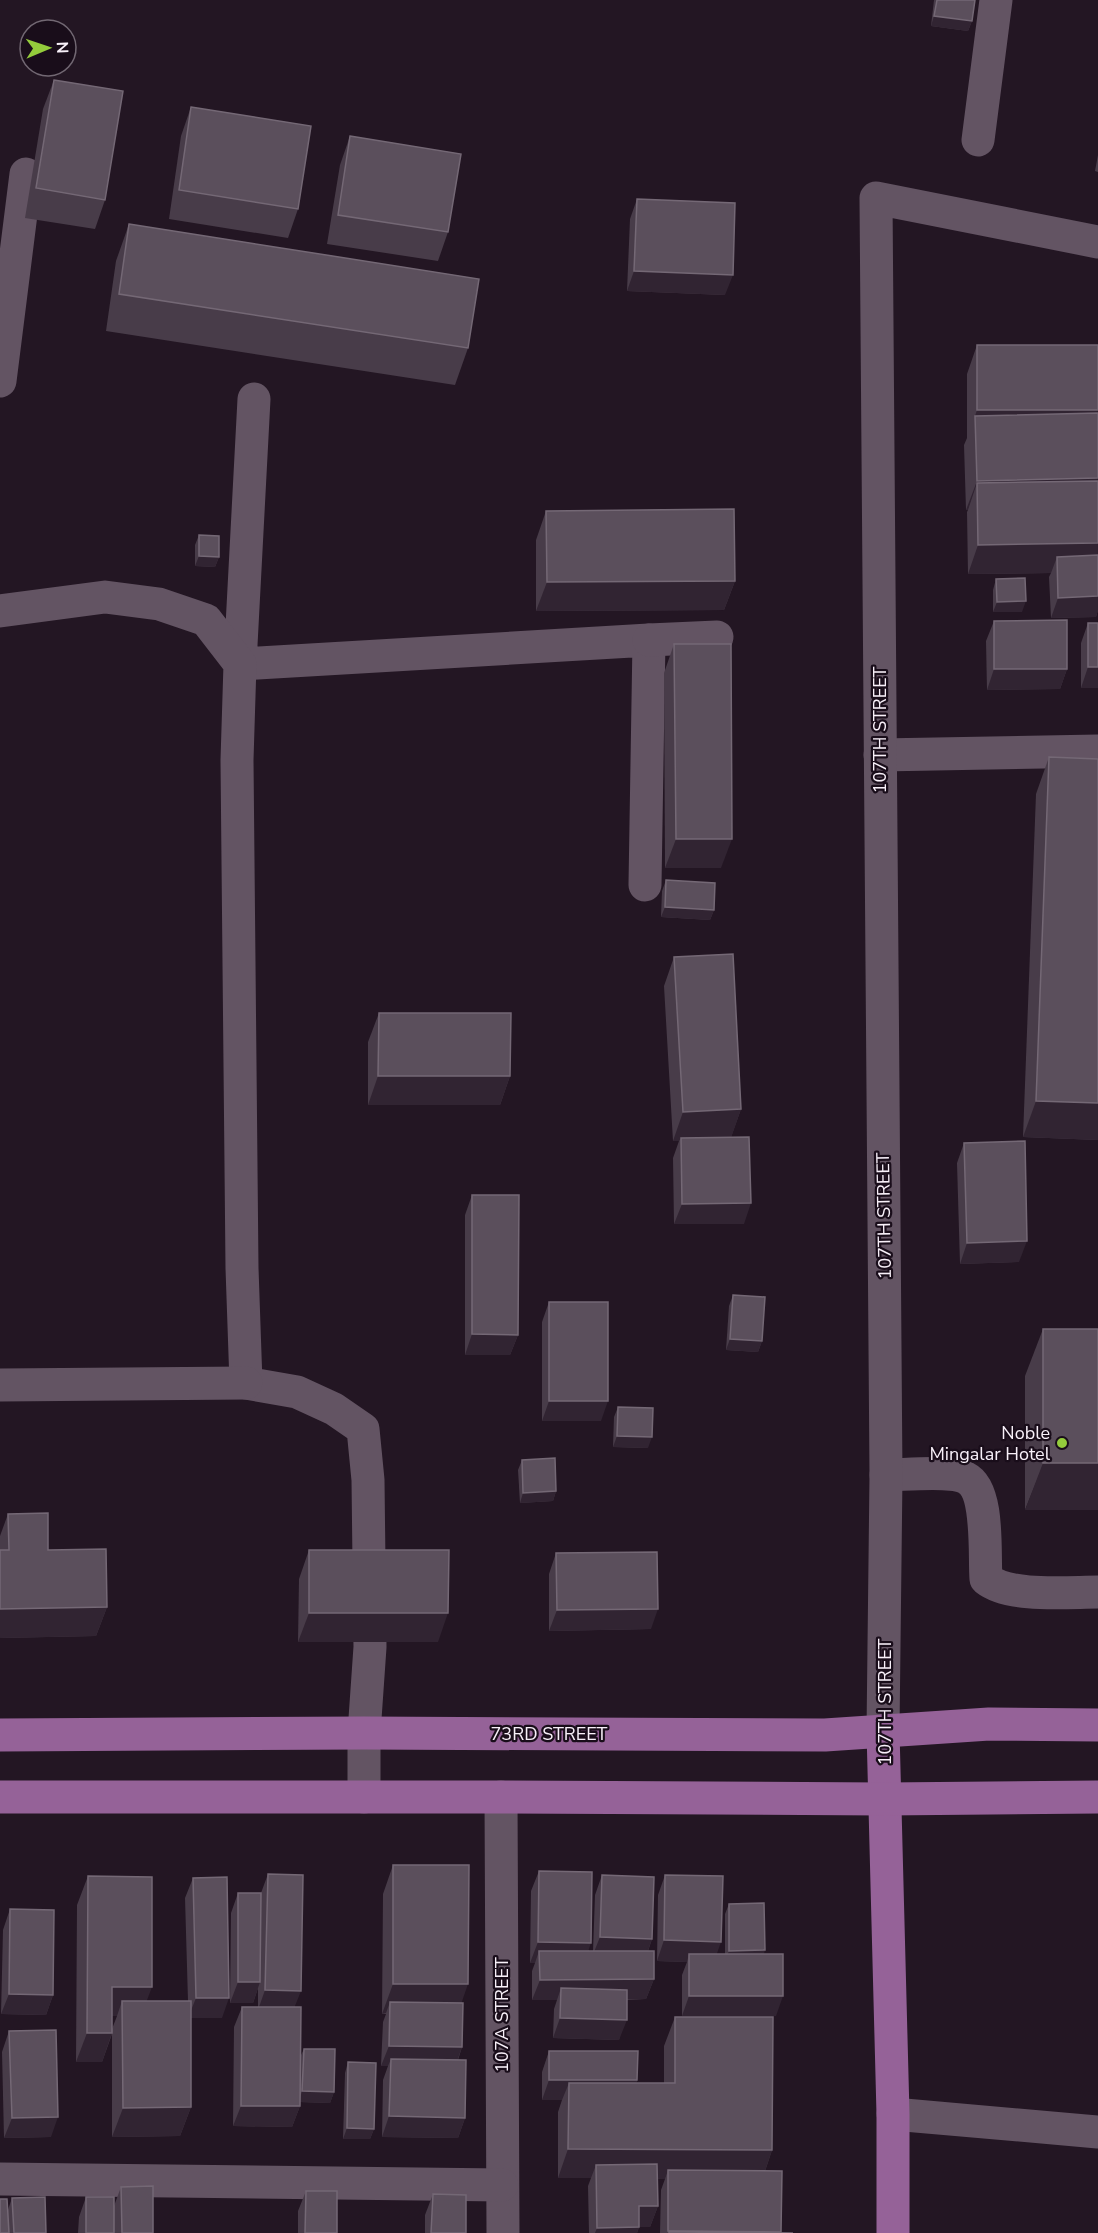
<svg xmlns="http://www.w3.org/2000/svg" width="1098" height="2233" font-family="'Nunito Sans',sans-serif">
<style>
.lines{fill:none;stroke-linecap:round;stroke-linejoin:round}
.minor{stroke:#635463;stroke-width:33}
.major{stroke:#956298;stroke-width:33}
.wall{fill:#483c49;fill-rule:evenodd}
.shaded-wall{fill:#312432}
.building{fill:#5b4f5c;stroke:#746875;stroke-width:1.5}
.poi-dot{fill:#94cc3c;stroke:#190d1a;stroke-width:2}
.labels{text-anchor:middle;stroke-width:4.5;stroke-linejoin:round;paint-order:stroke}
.street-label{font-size:18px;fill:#f8f0f9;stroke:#190d1a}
.poi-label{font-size:18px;fill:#f8f0f9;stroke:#190d1a;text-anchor:end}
</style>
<rect width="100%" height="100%" fill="#231623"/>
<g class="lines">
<g class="minor">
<polyline points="978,140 996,0"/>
<polyline points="0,381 26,174"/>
<polyline points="254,399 240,664 649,640 645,885"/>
<polyline points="0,611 105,597 159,604 206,620 240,664 237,760 242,1268 246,1383 297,1392 334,1409 363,1429 368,1480 370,1647 364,1733 364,1797"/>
<polyline points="649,640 717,637"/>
<polyline points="880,755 1098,751"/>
<polyline points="0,1385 246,1383"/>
<path d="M886 1475C904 1475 951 1470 966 1478 990 1490 984 1555 986 1579 1010 1598 1068 1592 1098 1592"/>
<polyline points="883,1731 886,1475 876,198 1098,242"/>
<polyline points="501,1797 503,2233"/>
<polyline points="893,2114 1098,2132"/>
<polyline points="0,2179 502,2185"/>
</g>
<g class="major">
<polyline points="883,1731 893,2114 893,2233"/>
<polyline points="0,1735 364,1733 825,1735 989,1724 1098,1725"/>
<polyline points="0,1797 501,1797 885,1799 1098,1797"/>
</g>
</g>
<g class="wall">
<polygon points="934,0 975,0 972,21 968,31 931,26"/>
<polygon points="54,80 105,200 95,229 25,218 43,109"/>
<polygon points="191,107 298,209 288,238 169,219 181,136"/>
<polygon points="350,136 448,232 438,261 327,244 340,165"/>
<polygon points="1098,155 1098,172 1095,171"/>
<polygon points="637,199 725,295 627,291 630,219"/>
<polygon points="129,224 468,348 455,385 106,331 116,261"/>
<polygon points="977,345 1098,345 1098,610 1096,617 1051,618 1049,577 1051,573 968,574 967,512 968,510 966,510 964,445 967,438 967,374"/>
<polygon points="546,511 735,581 724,610 536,611 536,540"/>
<polygon points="199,535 219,557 215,567 195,566 195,545"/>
<polygon points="996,579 1022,612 993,612 993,590"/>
<polygon points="994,621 1067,669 1060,689 987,690 986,641"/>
<polygon points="1088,623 1098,623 1098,688 1081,688 1081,643"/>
<polygon points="674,644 721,868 665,868 664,673"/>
<polygon points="1049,757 1098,1140 1023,1137 1036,794"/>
<polygon points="666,880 714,910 710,920 661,917 662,891"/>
<polygon points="674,957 741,1109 731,1137 744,1224 674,1224 673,1158 679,1141 673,1141 664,986"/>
<polygon points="379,1013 510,1076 500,1105 368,1105 368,1042"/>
<polygon points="964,1143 1019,1262 960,1264 957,1163"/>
<polygon points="472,1195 518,1335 510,1355 465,1355 465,1215"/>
<polygon points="733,1295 762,1341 758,1352 726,1350 729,1306"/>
<polygon points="549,1302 601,1421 542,1421 542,1322"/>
<polygon points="1043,1329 1098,1329 1025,1510 1025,1376"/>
<polygon points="618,1407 648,1448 613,1447 614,1417"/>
<polygon points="522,1460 556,1491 553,1501 520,1503 518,1470"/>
<polygon points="8,1514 48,1550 107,1607 96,1636 0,1638 0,1536"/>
<polygon points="309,1550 438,1642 298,1642 299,1579"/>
<polygon points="556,1553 651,1629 549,1631 549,1574"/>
<polygon points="393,1865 462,2003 462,2047 458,2060 465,2118 458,2138 382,2137 383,2080 388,2066 381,2066 383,2022 386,2014 382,2014 383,1894"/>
<polygon points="539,1871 589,1951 593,1951 595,1895 602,1875 652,1939 648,1951 654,1979 646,1999 627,2000 619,2040 553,2038 554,2009 557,2000 532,2000 532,1971 535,1963 530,1963 531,1891"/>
<polygon points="268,1874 295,2007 300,2057 304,2049 334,2092 330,2103 300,2102 300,2106 292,2127 233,2126 234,2027 242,2007 258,2007 258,1988 253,2003 230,2003 231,1913 238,1893 261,1893"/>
<polygon points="665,1875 717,1954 725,1954 725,1914 729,1904 764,1954 776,2016 682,2016 682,1975 687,1962 657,1961 658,1895"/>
<path d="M88 1876 146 2001H188L185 1898 193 1878 222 2018H191V2107L180 2136 112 2137V2034L102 2062H76L77 1905ZM112 2016H117L112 2029Z"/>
<polygon points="10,1909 53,1995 46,2015 1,2014 3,1930"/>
<polygon points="675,2017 772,2150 765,2171 781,2232 793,2233 660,2233 661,2190 665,2179 657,2179 658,2206 650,2227 639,2227 637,2233 589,2233 588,2186 591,2178 558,2178 558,2112 562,2100 542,2100 542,2072 549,2051 637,2080 636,2083 664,2083 664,2046"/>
<polygon points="9,2031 51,2137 4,2138 2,2052"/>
<polygon points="348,2062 374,2129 370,2139 343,2139 345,2073"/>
<polygon points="121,2187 153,2233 78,2233 79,2217 86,2197 114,2206"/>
<polygon points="306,2191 337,2233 298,2233 298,2211"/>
<polygon points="433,2194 466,2233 425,2233 425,2215"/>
<polygon points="12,2198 46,2233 0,2233"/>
</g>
<g class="shaded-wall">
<polygon points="934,16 972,21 968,31 931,26"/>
<polygon points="634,271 733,275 725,295 627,291"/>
<polygon points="977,410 1098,410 1098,439 975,416"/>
<polygon points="1098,478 1098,507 977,483 968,510 966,510 977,481"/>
<polygon points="1098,543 1098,572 1057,557 1051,573 968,574 978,545"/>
<polygon points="199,556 219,557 215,567 195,566"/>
<polygon points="735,581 724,610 536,611 547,582"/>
<polygon points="1098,596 1098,610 1096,617 1051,618 1058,598"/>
<polygon points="1026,601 1022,612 993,612 997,602"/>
<polygon points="1088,667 1098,667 1098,688 1081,688"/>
<polygon points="994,669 1067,669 1060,689 987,690"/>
<polygon points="676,839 732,839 721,868 665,868"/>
<polygon points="665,907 714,910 710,920 661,917"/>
<polygon points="378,1076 510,1076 500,1105 368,1105"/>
<polygon points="1036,1101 1098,1103 1098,1140 1023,1137"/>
<polygon points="741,1109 731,1138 681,1138 679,1141 673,1141 683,1112"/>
<polygon points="751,1203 744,1224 674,1224 682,1204"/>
<polygon points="1027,1241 1019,1262 960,1264 967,1243"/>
<polygon points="472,1334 518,1335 510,1355 465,1355"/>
<polygon points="730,1339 762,1341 758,1352 726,1350"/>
<polygon points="549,1401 608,1401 601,1421 542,1421"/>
<polygon points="617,1436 652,1437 648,1448 613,1447"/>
<polygon points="1043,1463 1098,1463 1098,1510 1025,1510"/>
<polygon points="556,1491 553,1501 520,1503 523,1493"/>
<polygon points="107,1607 96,1636 0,1638 0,1609"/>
<polygon points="658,1609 651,1629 549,1631 557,1610"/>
<polygon points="309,1613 448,1613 438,1642 298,1642"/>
<polygon points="600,1937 652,1939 645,1959 592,1957"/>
<polygon points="664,1940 721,1942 714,1962 689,1954 687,1962 657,1961"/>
<polygon points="538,1942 591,1943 584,1963 539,1951 535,1963 530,1963"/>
<polygon points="765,1950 762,1961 725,1961 729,1951"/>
<polygon points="654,1979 646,1999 561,2000 561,1988 557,2000 532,2000 540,1980"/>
<polygon points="238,1982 260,1982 253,2003 230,2003"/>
<polygon points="393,1984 468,1984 458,2013 390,2002 386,2013 382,2014"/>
<polygon points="112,1987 152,1987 141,2016 122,2001 117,2016 101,2016"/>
<polygon points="265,1990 301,1991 293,2011 258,2010"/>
<polygon points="9,1994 53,1995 46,2015 1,2014"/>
<polygon points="689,1996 783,1996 776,2016 682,2016"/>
<polygon points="196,1998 229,1998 222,2018 188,2018"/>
<polygon points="560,2018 627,2020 619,2040 553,2038"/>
<polygon points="87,2033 112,2033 102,2062 76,2062"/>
<polygon points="389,2046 462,2047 455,2067 391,2059 388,2066 381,2066"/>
<polygon points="549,2080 637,2080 630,2100 569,2083 562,2100 542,2100"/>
<polygon points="302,2091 334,2092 330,2103 299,2102"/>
<polygon points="241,2106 300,2106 292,2127 233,2126"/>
<polygon points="191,2107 180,2136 112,2137 123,2108"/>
<polygon points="389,2116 465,2118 458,2138 382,2137"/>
<polygon points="58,2117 51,2137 4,2138 12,2118"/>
<polygon points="347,2128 374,2129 370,2139 343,2139"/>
<polygon points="568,2149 772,2150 762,2180 668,2170 665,2179 596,2178 596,2165 591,2178 558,2178"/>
<polygon points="639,2206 658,2206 650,2227 632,2227"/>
<polygon points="639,2227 637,2233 595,2233 597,2228"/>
</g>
<g class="building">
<polygon points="937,0 975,0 972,21 934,16"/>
<polygon points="54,80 123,91 105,200 36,188"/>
<polygon points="191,107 311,126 298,209 179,190"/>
<polygon points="350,136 461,154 448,232 338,215"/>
<polygon points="637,199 735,203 733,275 634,271"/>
<polygon points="129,224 479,279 468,348 119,294"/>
<rect x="977" y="345" width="121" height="65"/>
<polygon points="1098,413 1098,478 977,481 975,416"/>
<polygon points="1098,481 1098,543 978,545 977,483"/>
<polygon points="734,509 735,581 547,582 546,511"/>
<polygon points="199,535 219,536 219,557 199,556"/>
<polygon points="1098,555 1098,596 1058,598 1057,557"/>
<polygon points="1025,578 1026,601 997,602 996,579"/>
<polygon points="1067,620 1067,669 994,669 994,621"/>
<rect x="1088" y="623" width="10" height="44"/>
<polygon points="674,644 731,644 732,839 676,839"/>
<polygon points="1049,757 1098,759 1098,1103 1036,1101"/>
<polygon points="666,880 715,883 714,910 665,907"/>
<polygon points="733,954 741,1109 683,1112 674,957"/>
<polygon points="379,1013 511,1013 510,1076 378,1076"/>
<polygon points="749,1137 751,1203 682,1204 681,1138"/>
<polygon points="1025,1141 1027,1241 967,1243 964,1143"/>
<polygon points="472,1195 519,1195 518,1335 472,1334"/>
<polygon points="733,1295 765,1297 762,1341 730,1339"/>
<rect x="549" y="1302" width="59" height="99"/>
<rect x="1043" y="1329" width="55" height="134"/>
<polygon points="618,1407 653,1408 652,1437 617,1436"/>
<polygon points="555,1458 556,1491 523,1493 522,1460"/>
<polygon points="48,1513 48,1550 106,1549 107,1607 0,1609 0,1550 9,1550 8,1514"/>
<polygon points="309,1550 449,1550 448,1613 309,1613"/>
<polygon points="657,1552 658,1609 557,1610 556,1553"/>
<polygon points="393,1865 469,1865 468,1984 393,1984"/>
<polygon points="539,1871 592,1872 591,1943 538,1942"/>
<polygon points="268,1874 303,1875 301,1991 265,1990"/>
<polygon points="602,1875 654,1877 652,1939 600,1937"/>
<polygon points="665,1875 723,1876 721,1942 664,1940"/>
<polygon points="88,1876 152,1877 152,1987 112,1987 112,2033 87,2033"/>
<polygon points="227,1877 229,1998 196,1998 193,1878"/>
<polygon points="238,1893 261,1893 260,1982 238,1982"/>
<polygon points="764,1903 765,1950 729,1951 729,1904"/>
<polygon points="10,1909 54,1910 53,1995 9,1994"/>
<polygon points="539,1951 654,1951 654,1979 540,1980"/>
<rect x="689" y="1954" width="94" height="42"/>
<polygon points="561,1988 627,1990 627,2020 560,2018"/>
<polygon points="122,2001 191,2001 191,2107 123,2108"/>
<polygon points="390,2002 463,2003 462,2047 389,2046"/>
<polygon points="242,2007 301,2007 300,2106 241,2106"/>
<polygon points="675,2017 773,2017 772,2150 568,2149 569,2083 675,2083"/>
<polygon points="56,2030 58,2117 12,2118 9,2031"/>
<polygon points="304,2049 335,2049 334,2092 302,2091"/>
<polygon points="549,2051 638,2051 637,2080 549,2080"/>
<polygon points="391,2059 466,2060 465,2118 389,2116"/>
<polygon points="348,2062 376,2063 374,2129 347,2128"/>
<polygon points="657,2164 658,2206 639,2206 639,2227 597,2228 596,2165"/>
<polygon points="668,2170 782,2171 781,2232 668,2231"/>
<polygon points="153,2186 153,2233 122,2233 121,2187"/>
<polygon points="306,2191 337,2191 337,2233 305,2233"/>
<polygon points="433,2194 466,2195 466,2233 431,2233"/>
<polygon points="45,2197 46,2233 14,2233 12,2198"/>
<rect x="86" y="2197" width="28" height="36"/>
<polygon points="0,2199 7,2199 9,2233 0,2233"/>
<polygon points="669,2231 793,2233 669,2233"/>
</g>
<circle class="poi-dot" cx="1062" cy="1443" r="6"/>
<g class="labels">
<g class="street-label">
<text transform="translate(880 730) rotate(-90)" y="6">107TH STREET</text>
<text transform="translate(884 1216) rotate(-91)" y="6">107TH STREET</text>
<text transform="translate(885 1702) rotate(-90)" y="6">107TH STREET</text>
<text x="549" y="1740">73RD STREET</text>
<text transform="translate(502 2015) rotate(-90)" y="6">107A STREET</text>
</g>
<g class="poi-label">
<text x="1050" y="1439">Noble<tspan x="1050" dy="21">Mingalar Hotel</tspan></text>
</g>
</g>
<g transform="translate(48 48) rotate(88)"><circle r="28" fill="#190d1a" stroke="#726873" stroke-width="1.5"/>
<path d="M0-4.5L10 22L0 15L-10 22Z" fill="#94cc3c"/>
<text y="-9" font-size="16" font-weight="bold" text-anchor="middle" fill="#f8f0f9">N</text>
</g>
</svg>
